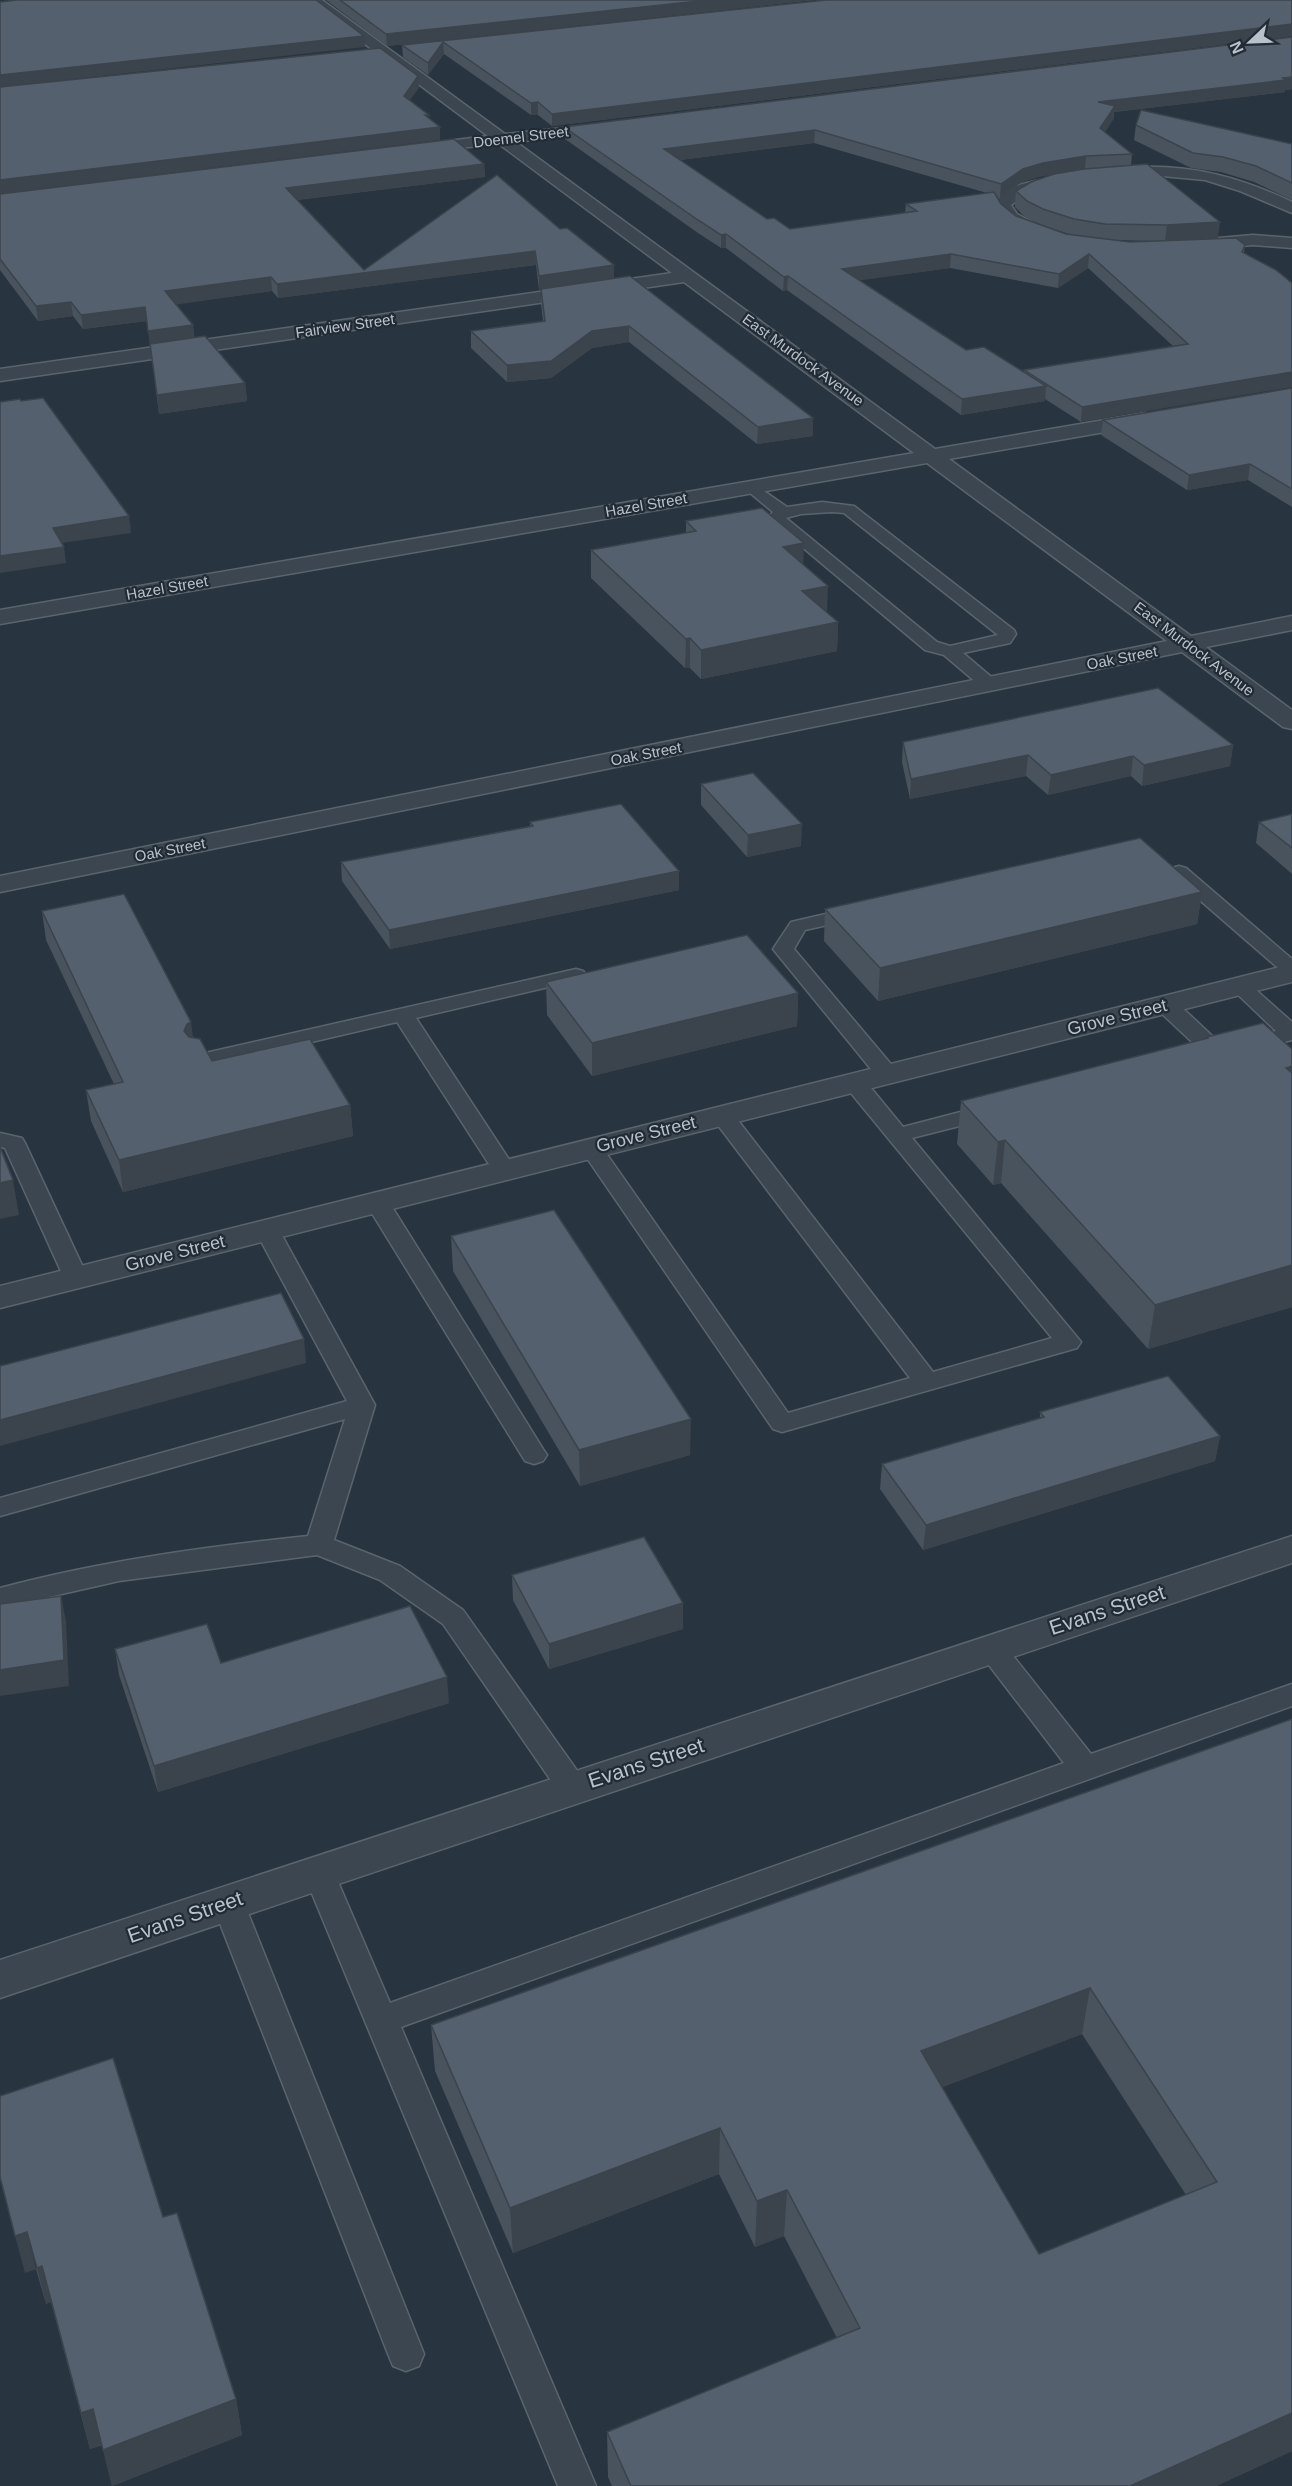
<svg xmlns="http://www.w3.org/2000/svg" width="1292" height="2486" font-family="Arial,sans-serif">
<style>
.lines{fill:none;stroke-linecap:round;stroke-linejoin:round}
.service-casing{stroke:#5a646d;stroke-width:3}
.minor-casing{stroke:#5a646d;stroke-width:3}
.service{fill:#3c4650;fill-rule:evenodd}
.minor{fill:#3c4650;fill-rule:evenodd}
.wall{fill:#48535e;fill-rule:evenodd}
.shaded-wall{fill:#3b434c}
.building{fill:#54606d;stroke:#3b434c;stroke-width:1.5;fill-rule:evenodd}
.labels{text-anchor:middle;stroke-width:4.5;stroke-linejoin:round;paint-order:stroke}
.far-street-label{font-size:15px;fill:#b9c1ca;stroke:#212b35}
.street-label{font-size:18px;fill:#b9c1ca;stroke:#212b35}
.near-street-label{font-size:21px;fill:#b9c1ca;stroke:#212b35}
</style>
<rect width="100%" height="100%" fill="#283540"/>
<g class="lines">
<defs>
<g id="service">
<path d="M751 482 787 507 822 502 854 506 1014 630 1016 634 1010 643 963 653 996 681 999 685 996 689H984L944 655 925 650 770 520 768 517 773 512 743 487ZM832 512 844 513 998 635 950 646 937 642 786 518 801 514Z"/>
<polygon points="1179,866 1186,868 1292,959 1292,976 1285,974 1172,876 1169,872 1172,868"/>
<polygon points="856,907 863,909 866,913 863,917 805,930 794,949 895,1069 898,1074 895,1079 879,1079 773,949 791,922"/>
<polygon points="576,969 583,971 586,975 583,979 416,1018 516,1170 512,1175 496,1175 397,1022 201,1068 193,1066 190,1061 193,1056 201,1054"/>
<polygon points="1240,980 1247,982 1292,1022 1292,1040 1245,1052 1237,1050 1234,1045 1237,1040 1276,1031 1233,990 1229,986 1233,982"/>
<polygon points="1166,999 1174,1000 1225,1048 1228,1053 1225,1058 1209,1058 1158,1010 1155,1005 1158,1000"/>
<polygon points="854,1075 862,1077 903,1127 991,1104 999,1106 1002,1111 999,1116 912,1138 1081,1342 1077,1348 782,1432 773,1429 580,1148 583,1143 599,1143 788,1413 910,1378 714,1120 711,1115 714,1110 730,1110 933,1372 1052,1338 846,1087 843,1082 846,1077"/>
<polygon points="0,1133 22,1138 25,1143 88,1278 85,1283 76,1286 67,1283 64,1278 5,1148 0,1147"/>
<polygon points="377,1195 385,1197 389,1202 543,1449 547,1455 543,1461 534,1464 525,1461 365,1202 369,1197"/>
<path d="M267 1223 275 1225 279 1230 375 1405 334 1540 400 1566 463 1610 583 1779 587 1787 583 1795 572 1799 561 1795 443 1624 380 1580 317 1555 119 1581 0 1608V1588C101 1561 204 1547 308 1536L345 1419 0 1516V1498L347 1401 255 1230 259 1225Z"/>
<polygon points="992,1638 1002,1642 1091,1754 1292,1684 1292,1706 401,2027 596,2486 558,2486 303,1872 308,1863 319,1859 330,1863 390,2003 1064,1763 982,1656 978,1649 982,1642"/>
<polygon points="228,1890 239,1894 244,1903 424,2354 419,2366 406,2371 393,2366 388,2354 212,1903 217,1894"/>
</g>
<g id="minor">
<polygon points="306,0 322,0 505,134 613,123 616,126 608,131 516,142 935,449 1145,413 1152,415 1155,419 1152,423 1145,425 949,459 1191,636 1292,616 1292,630 1206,647 1292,710 1292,729 1283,727 1182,652 0,892 0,876 1167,641 927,463 0,624 0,610 914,453 684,282 0,381 0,369 672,273 499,144 409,153 407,150 409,147 415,145 488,136"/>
<path d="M1139 167C1194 165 1242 178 1292 202V213L1240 191 1205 180 1162 176 1112 180 1104 175 1112 170Z"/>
<path d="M1061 176 1069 181 1067 184 1029 193 1011 205 1017 214 1043 228 1045 232 1043 236C1024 240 1004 219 995 205 1004 182 1040 181 1061 176Z"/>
<polygon points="1253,235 1292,238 1292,248 1253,245 1196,250 1187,245 1196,240"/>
<polygon points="1292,964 1292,982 0,1308 0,1286"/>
<polygon points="1292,1536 1292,1563 0,1998 0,1960"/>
</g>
</defs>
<use href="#service" class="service-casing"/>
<use href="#minor" class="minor-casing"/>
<use href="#service" class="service"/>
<use href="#minor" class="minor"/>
</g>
<g class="wall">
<polygon points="326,0 814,0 387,46"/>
<polygon points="1292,0 1292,36 552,126 538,115 531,115 444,54 428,75 403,57 402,45"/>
<path d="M1292 37V89L1285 90V92L1114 112V118L1105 132 1132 154 1131 165 1218 238 1193 240 1245 245 1244 253 1292 283 1081 422 1045 399V401L961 415 787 290 783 291 726 248H721L698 233 565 139 564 127ZM814 143 987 193 906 204 905 213 790 229 767 219 680 160ZM1062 173 1016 191 1015 207 1025 217 1042 225 1072 235 1066 234 1016 216 1001 204 996 196 1000 197 1022 182 1042 176ZM1115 240 1155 241 1130 242ZM950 268 1058 288 1088 268 1173 346 1024 370V372L966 350 859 280Z"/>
<polygon points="1136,125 1292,144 1292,200 1254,182 1221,172 1191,168 1134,140"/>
<polygon points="484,164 485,177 297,200 364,270 560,229 614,265 614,278 813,418 813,436 757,444 629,342 592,348 551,378 507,382 471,348 471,331 543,321 541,305 541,289 539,290 536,265 278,298 272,291 176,304 193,325 194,337 245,383 247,401 159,414 147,321 83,329 73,316 38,321 0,270 0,194"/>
<polygon points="1292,388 1292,507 1248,480 1187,490 1101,435 1103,420"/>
<polygon points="686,521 804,565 827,612 838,622 837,651 701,679 690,668 685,668 591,578 591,550 686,533"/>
<polygon points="903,742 1233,745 1230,766 1142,786 1131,776 1048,795 1026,776 910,799 902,762"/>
<polygon points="701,784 801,846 747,857 701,805"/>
<polygon points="1292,814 1292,874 1256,843 1259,822"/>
<polygon points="530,822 679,890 390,949 342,881 341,862 530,826"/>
<polygon points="1202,892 1197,924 878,1001 824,941 825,909"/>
<polygon points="42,911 193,1038 212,1061 350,1105 353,1136 123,1192 91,1121 86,1090 114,1084 46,940"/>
<polygon points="546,982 798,993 797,1026 592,1076 547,1015"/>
<polygon points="1207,1037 1292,1049 1292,1307 1148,1349 1001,1183 993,1185 957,1144 961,1101 1207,1039"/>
<polygon points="451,1236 690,1455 580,1486 453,1271"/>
<polygon points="1040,1412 1220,1436 1215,1461 923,1550 880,1489 882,1464 1040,1418"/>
<polygon points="512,1575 683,1629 549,1669 513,1600"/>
<polygon points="115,1649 221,1663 449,1703 158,1792 119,1675"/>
<path d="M1292 1719V2451L1216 2486H612L608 2477 607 2432 837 2338 784 2236 755 2247 719 2174 513 2253 435 2071 431 2025ZM1082 2034 1186 2195 1039 2254 942 2087Z"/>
<polygon points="163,2217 236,2399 242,2435 112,2486 102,2445 90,2449 51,2302 46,2304 36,2269 25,2273"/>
</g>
<g class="shaded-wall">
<polygon points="709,0 814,0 387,46 386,34"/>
<polygon points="1292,24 1292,36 552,126 552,114"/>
<polygon points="364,36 365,47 0,87 0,75"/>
<polygon points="443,42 444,54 428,75 428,63"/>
<polygon points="418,76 419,88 404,108 404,96"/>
<polygon points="1292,77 1292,89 1285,90 1285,92 1114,112 1114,118 1099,141 1098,102"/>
<polygon points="538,102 538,115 531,115 531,103"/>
<polygon points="440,127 440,140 0,194 0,180"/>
<polygon points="815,130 814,143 664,162 664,149"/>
<polygon points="1086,156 1085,169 1042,176 1022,182 1000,197 1001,184 1023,169 1043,163"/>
<polygon points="484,164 485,177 287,201 286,188"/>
<polygon points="1220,222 1218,238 1165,242 1167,225"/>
<polygon points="726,234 726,248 721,248 721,235"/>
<polygon points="535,251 536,265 278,298 277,284"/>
<polygon points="951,254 950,268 841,283 842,269"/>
<polygon points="1089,254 1088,268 1058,288 1059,274"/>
<polygon points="614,265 614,279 539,290 539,276"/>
<polygon points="788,276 787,290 783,291 784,277"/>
<polygon points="271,277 272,291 166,306 165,291"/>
<polygon points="71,302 73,316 38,321 36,306"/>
<polygon points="145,307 147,321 83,329 81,315"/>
<polygon points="193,325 194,339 150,345 148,331"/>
<polygon points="629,326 629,342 592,348 551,378 507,382 507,365 592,331"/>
<polygon points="1292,372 1292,387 1081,422 1082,407"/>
<polygon points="245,383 247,401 159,414 157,395"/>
<polygon points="1046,386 1045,401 961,415 962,399"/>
<polygon points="813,418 813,436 757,444 758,427"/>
<polygon points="1250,464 1248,480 1187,490 1189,475"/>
<polygon points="129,516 131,533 55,544 53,528"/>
<polygon points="804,543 803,572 783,547"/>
<polygon points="64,547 66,563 0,573 0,556"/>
<polygon points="828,586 827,614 802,591"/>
<polygon points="838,622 837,651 701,679 701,650"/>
<polygon points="690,638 690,668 685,668 686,639"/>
<polygon points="1233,745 1230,766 1142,786 1144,765"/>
<polygon points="1028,755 1026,776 910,799 911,779"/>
<polygon points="1133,756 1131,776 1048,795 1051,775"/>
<polygon points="802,824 801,846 747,857 748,835"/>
<polygon points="679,871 679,890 390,949 389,930"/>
<polygon points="1202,892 1197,924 878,1001 880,968"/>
<polygon points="798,993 797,1026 592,1076 592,1043"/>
<polygon points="191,1022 195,1053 184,1031 187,1024"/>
<polygon points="1292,1066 1292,1106 1286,1068"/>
<polygon points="350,1105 353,1136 123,1192 119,1160"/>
<polygon points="1005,1140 1001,1183 993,1185 998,1142"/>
<polygon points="13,1180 19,1215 0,1219 0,1183"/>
<polygon points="1292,1265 1292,1307 1148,1349 1155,1305"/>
<polygon points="304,1339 306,1363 0,1446 0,1420"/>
<polygon points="691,1419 690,1455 580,1486 579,1450"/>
<polygon points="1220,1436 1215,1461 923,1550 926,1525"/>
<polygon points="61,1596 66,1621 69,1686 0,1696 0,1670"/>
<polygon points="683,1603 683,1629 549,1669 549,1644"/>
<polygon points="447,1677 449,1703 158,1792 154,1766"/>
<polygon points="1090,1988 1082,2034 917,2097 921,2051"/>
<polygon points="720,2128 719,2174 513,2253 510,2208"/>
<polygon points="787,2190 784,2236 755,2247 757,2201"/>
<polygon points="27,2232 36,2269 25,2273 15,2236"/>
<polygon points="42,2266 51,2302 46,2304 37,2268"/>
<polygon points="236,2399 242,2435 112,2486 103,2450"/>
<polygon points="93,2409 102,2444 90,2449 81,2413"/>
<polygon points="1292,2413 1292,2451 1216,2486 1130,2486"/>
</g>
<g class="building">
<polygon points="17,0 316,0 364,36 0,75 0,2"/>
<polygon points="340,0 709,0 386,34"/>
<polygon points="826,0 1292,0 1292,24 552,114 538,102 531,103 443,42 428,63 402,45"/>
<polygon points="1292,37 1292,77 1283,78 1286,80 1098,102 1115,106 1100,128 1132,154 1086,156 1043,163 1023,169 1001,184 815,130 664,149 767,219 774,218 790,229 917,211 906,204 994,192 1001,204 1016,216 1066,234 1130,242 1236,238 1245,245 1242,252 1276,270 1292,283 1292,372 1082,407 1024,370 1188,344 1089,254 1059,274 951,254 842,269 966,350 984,347 1046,386 962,399 788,276 784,277 726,234 721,235 698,220 564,127"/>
<polygon points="380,48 418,76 404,96 429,115 425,115 440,127 0,180 0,87"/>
<polygon points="1141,110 1292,144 1292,183 1256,166 1223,157 1193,153 1136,125"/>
<polygon points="454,139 484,164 286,188 364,270 497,175 560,229 567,228 614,265 539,276 535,251 277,284 271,277 165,291 193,325 148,331 145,307 81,315 71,302 36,306 0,259 0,194"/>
<polygon points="1147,164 1220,222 1167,225 1105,224 1074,219 1043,209 1027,201 1016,191 1031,182 1054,174 1084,169"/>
<polygon points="630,276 813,418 758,427 629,326 592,331 551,361 507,365 471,331 545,321 541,289"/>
<polygon points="205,336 245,383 157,395 150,344"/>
<polygon points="1292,388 1292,489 1250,464 1189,475 1103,420"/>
<polygon points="43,398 129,516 53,528 64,547 0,556 0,402 20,399 21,401"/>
<polygon points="762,508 804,543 783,547 828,586 802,591 838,622 701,650 690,638 686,639 591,550 696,531 686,521"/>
<polygon points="1158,688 1233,745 1144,765 1133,756 1051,775 1028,755 911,779 903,742"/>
<polygon points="753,773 802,824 748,835 701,784"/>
<polygon points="621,804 679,871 389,930 341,862 533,826 530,822"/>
<polygon points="1292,814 1292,848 1259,822"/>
<polygon points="1140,838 1202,892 880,968 825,909"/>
<polygon points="124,894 191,1022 187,1024 184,1031 189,1037 200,1039 212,1061 310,1039 350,1105 119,1160 86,1090 123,1082 42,911"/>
<polygon points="747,935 798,993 592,1043 546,982"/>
<polygon points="1263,1023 1292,1049 1292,1066 1286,1068 1292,1073 1292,1265 1155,1305 1005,1140 998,1142 961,1101 1208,1038 1207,1037"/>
<polygon points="0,1147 13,1180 0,1183"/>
<polygon points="554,1210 691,1419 579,1450 451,1236"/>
<polygon points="281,1293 304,1339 0,1420 0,1366"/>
<polygon points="1168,1376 1220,1436 926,1525 882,1464 1044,1417 1040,1412"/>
<polygon points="644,1537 683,1603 549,1644 512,1575"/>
<polygon points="61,1596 64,1660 0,1670 0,1604"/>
<polygon points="410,1606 447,1677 154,1766 115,1649 207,1624 221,1663"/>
<path d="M1292 1719V2413L1130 2486H631L607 2432 860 2328 787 2190 757 2201 720 2128 510 2208 431 2025ZM1090 1988 1217 2182 1039 2254 921 2051Z"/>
<polygon points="113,2058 163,2217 177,2213 236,2399 103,2450 93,2409 81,2413 42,2266 37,2268 27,2232 15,2236 0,2177 0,2096"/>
</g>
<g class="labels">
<g class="far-street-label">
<text transform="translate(521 137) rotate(-7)" y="5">Doemel Street</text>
<text transform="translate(345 326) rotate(-8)" y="5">Fairview Street</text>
<text transform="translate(803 360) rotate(36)" y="5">East Murdock Avenue</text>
<text transform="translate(646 505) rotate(-10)" y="5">Hazel Street</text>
<text transform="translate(167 588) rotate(-10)" y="5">Hazel Street</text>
<text transform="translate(1194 649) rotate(37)" y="5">East Murdock Avenue</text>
<text transform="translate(1122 658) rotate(-11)" y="5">Oak Street</text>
<text transform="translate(646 754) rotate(-11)" y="5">Oak Street</text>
<text transform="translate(170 850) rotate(-11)" y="5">Oak Street</text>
</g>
<g class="street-label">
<text transform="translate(1117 1017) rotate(-14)" y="6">Grove Street</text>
<text transform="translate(646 1134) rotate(-14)" y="6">Grove Street</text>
<text transform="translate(175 1253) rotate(-14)" y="6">Grove Street</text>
</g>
<g class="near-street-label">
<text transform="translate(1107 1610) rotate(-18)" y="7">Evans Street</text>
<text transform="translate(646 1763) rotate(-18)" y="7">Evans Street</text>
<text transform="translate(185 1917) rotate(-19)" y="7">Evans Street</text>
</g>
</g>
<g transform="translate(1250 42) rotate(247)" stroke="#212b35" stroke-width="4.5" paint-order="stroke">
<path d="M0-4.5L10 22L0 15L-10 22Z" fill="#b9c1ca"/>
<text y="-9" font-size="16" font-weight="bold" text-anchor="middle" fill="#b9c1ca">N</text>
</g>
</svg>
